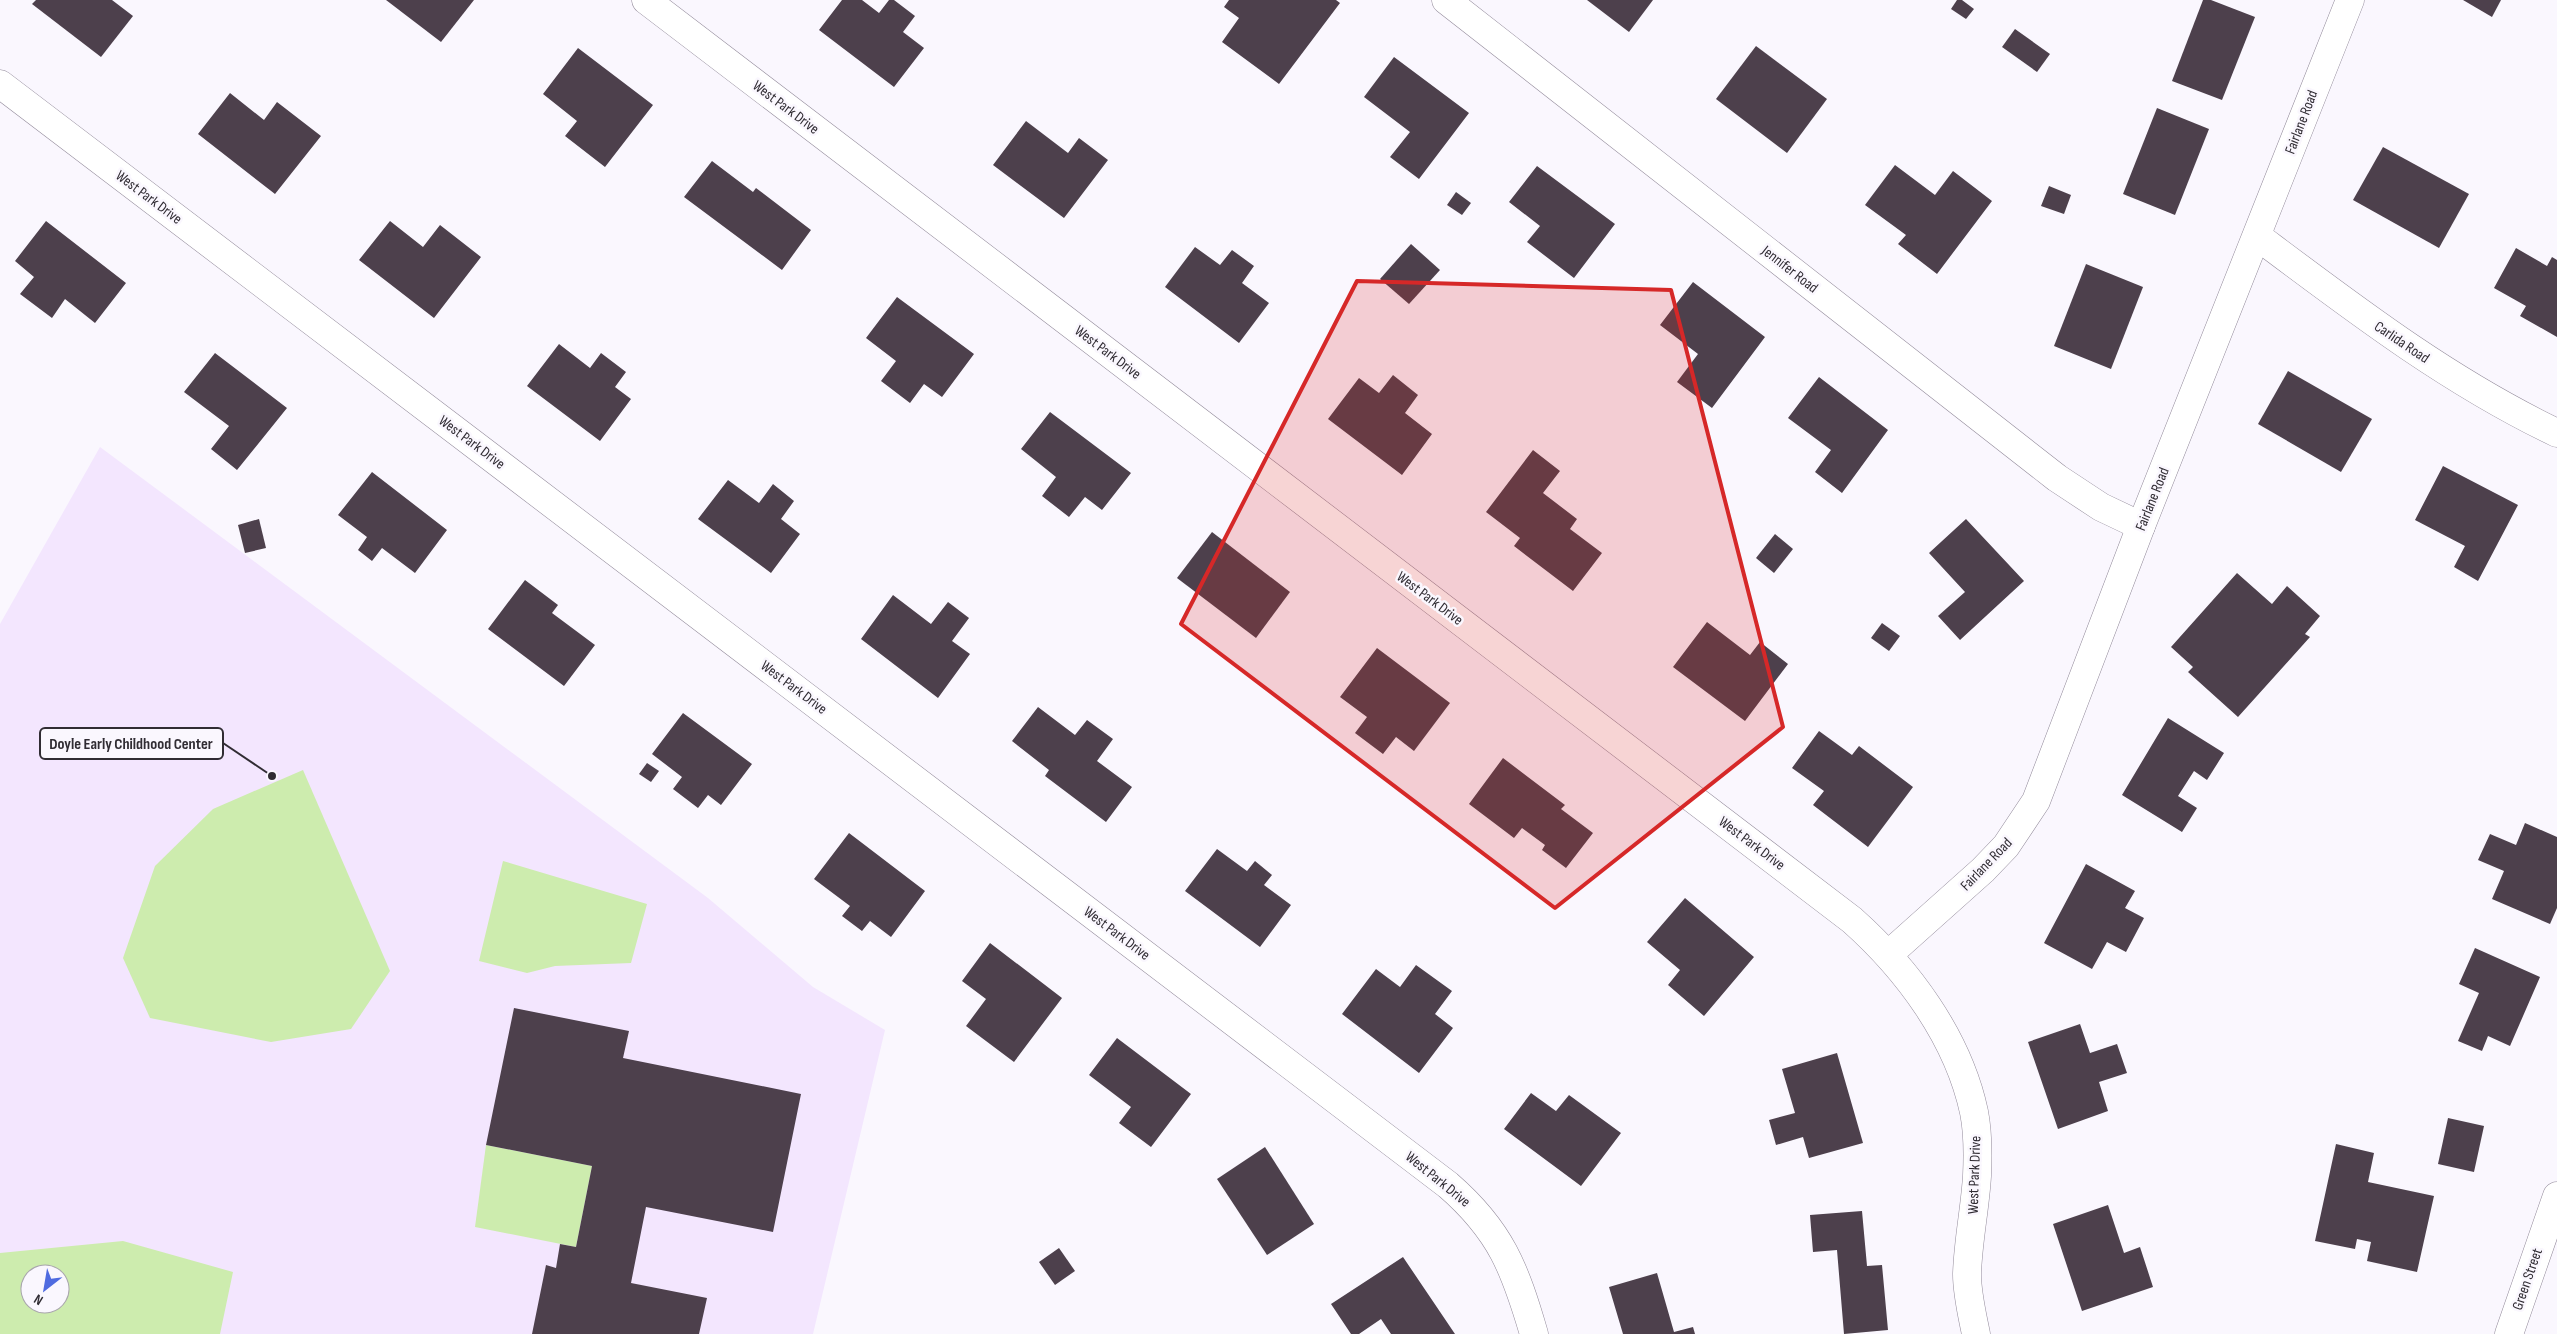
<svg xmlns="http://www.w3.org/2000/svg" width="2557" height="1334" font-family="'Sofia Sans Condensed',sans-serif">
<style>
.built{fill:#f3e6fe;fill-rule:evenodd}
.green{fill:#cdecae;fill-rule:evenodd}
.building{fill:#4d404c}
.lines{fill:none;stroke-linecap:round;stroke-linejoin:round}
.minor-casing{stroke:#928a9a;stroke-width:29}
.tertiary-casing{stroke:#928a9a;stroke-width:29}
.minor{stroke:#fff;stroke-width:28}
.tertiary{stroke:#fff;stroke-width:28}
.marked{fill:#d62828;fill-opacity:0.2;stroke:#d62828;stroke-width:4;stroke-linejoin:round}
.labels{text-anchor:middle;stroke-width:5;stroke-linejoin:round;paint-order:stroke}
.street-label{font-size:15px;fill:#302c33;stroke:#faf7fe}
.leader{fill:none;stroke:#302c33;stroke-width:2}
.callout-dot{fill:#302c33;stroke:#faf7fe;stroke-width:2}
.callout{fill:#faf7fe;stroke:#302c33;stroke-width:2}
.callout-label{font-size:16px;text-anchor:middle;font-weight:bold;fill:#302c33}
</style>
<rect width="100%" height="100%" fill="#faf7fe"/>
<path class="built" d="M100 447 708 898 813 987 885 1030 813 1334H0V624ZM30 1274H60V1304H30Z"/>
<g class="green">
<polygon points="303,770 390,971 351,1029 271,1042 150,1018 123,958 155,866 213,809"/>
<polygon points="503,861 647,904 631,963 555,966 527,973 479,961"/>
<polygon points="486,1145 592,1166 576,1247 475,1227"/>
<path d="M123 1241 233 1272 220 1334H0V1253ZM30 1274H60V1304H30Z"/>
</g>
<g class="building">
<polygon points="36,0 112,0 133,16 101,57 32,4"/>
<polygon points="386,0 474,0 441,42"/>
<polygon points="842,0 862,0 879,13 889,0 894,0 915,16 903,32 924,48 894,87 819,30"/>
<polygon points="1229,0 1336,0 1340,3 1279,84 1222,42 1239,18 1224,7"/>
<polygon points="1587,0 1653,0 1629,32"/>
<polygon points="1957,0 1962,0 1974,9 1966,19 1951,9"/>
<polygon points="2203,0 2211,0 2255,17 2222,100 2172,81"/>
<polygon points="2463,0 2501,0 2492,17"/>
<polygon points="2015,29 2050,54 2037,72 2002,47"/>
<polygon points="1756,46 1827,99 1787,153 1716,99"/>
<polygon points="578,48 653,105 605,167 565,136 577,121 543,94"/>
<polygon points="1394,57 1469,113 1419,179 1390,157 1410,132 1364,97"/>
<polygon points="230,93 264,120 277,102 321,136 275,194 198,134"/>
<polygon points="2157,108 2209,129 2175,215 2123,194"/>
<polygon points="1026,121 1068,153 1079,138 1108,160 1064,218 993,165"/>
<polygon points="2383,147 2469,194 2439,248 2353,200"/>
<polygon points="712,161 753,192 756,188 811,230 782,270 684,197"/>
<polygon points="1895,165 1935,195 1953,171 1992,201 1937,274 1898,244 1906,235 1865,205"/>
<polygon points="1537,166 1615,224 1574,278 1527,242 1540,226 1509,202"/>
<polygon points="2049,186 2071,195 2064,214 2041,206"/>
<polygon points="1456,192 1471,203 1462,215 1447,205"/>
<polygon points="46,221 126,283 95,323 65,299 52,318 20,294 34,277 15,261"/>
<polygon points="390,221 423,247 440,225 481,257 434,318 359,260"/>
<polygon points="1411,244 1440,270 1409,304 1380,279"/>
<polygon points="1195,247 1220,265 1232,250 1254,266 1242,283 1269,303 1239,343 1165,287"/>
<polygon points="2516,248 2547,266 2552,257 2557,260 2557,337 2520,316 2526,306 2494,288"/>
<polygon points="2086,264 2143,287 2111,369 2054,346"/>
<polygon points="1693,282 1765,337 1712,408 1677,382 1698,354 1660,325"/>
<polygon points="897,297 974,354 942,397 924,384 910,403 881,381 896,361 866,338"/>
<polygon points="559,344 590,368 601,353 626,372 615,387 631,399 600,441 527,386"/>
<polygon points="215,353 287,408 237,470 211,449 229,426 184,392"/>
<polygon points="2288,371 2372,419 2341,472 2258,424"/>
<polygon points="1393,375 1418,395 1405,413 1432,434 1402,475 1328,419 1359,378 1379,393"/>
<polygon points="1819,377 1888,430 1842,493 1815,472 1831,450 1788,418"/>
<polygon points="1050,412 1131,473 1102,510 1085,497 1069,517 1042,496 1056,477 1021,449"/>
<polygon points="1533,450 1560,471 1543,493 1577,519 1570,529 1602,553 1573,591 1514,546 1520,538 1486,512"/>
<polygon points="2443,466 2518,505 2478,581 2454,567 2465,546 2415,520"/>
<polygon points="372,472 447,530 415,573 382,548 372,561 358,550 367,537 338,515"/>
<polygon points="728,480 759,503 773,484 794,501 781,519 800,534 771,573 698,519"/>
<polygon points="259,519 266,548 245,553 238,525"/>
<polygon points="1966,519 2024,581 1960,640 1938,616 1965,592 1929,553"/>
<polygon points="1212,532 1290,592 1256,638 1177,578"/>
<polygon points="1775,534 1793,549 1774,573 1756,558"/>
<polygon points="2237,573 2272,604 2287,586 2320,616 2305,634 2310,637 2238,717 2188,672 2193,667 2171,647"/>
<polygon points="525,580 558,605 552,613 595,645 564,686 488,629"/>
<polygon points="893,595 931,624 948,602 969,618 952,641 970,654 938,698 861,639"/>
<polygon points="1707,622 1750,655 1760,642 1788,664 1745,721 1673,667"/>
<polygon points="1882,623 1900,636 1889,651 1871,638"/>
<polygon points="1377,648 1450,703 1414,751 1396,737 1383,754 1355,733 1367,717 1340,697"/>
<polygon points="1038,707 1075,735 1087,720 1113,739 1097,761 1132,787 1106,822 1045,776 1049,770 1012,741"/>
<polygon points="683,713 752,764 721,805 708,795 698,808 673,789 682,777 652,754"/>
<polygon points="2168,718 2224,753 2207,780 2194,771 2178,796 2197,808 2182,832 2122,795"/>
<polygon points="1819,731 1852,755 1859,746 1913,787 1868,847 1813,805 1824,791 1792,768"/>
<polygon points="1503,758 1565,805 1561,809 1593,833 1566,868 1542,850 1545,845 1522,828 1514,838 1469,804"/>
<polygon points="647,763 659,771 651,782 639,774"/>
<polygon points="2525,823 2557,837 2557,908 2550,924 2492,899 2504,871 2478,860 2490,834 2516,845"/>
<polygon points="849,833 925,891 891,937 870,921 862,931 842,916 850,906 814,879"/>
<polygon points="1217,849 1247,871 1255,861 1272,875 1264,885 1291,905 1260,947 1185,891"/>
<polygon points="2086,864 2135,891 2125,908 2144,918 2126,952 2107,942 2092,969 2044,943"/>
<polygon points="1685,898 1754,957 1704,1016 1668,985 1680,970 1647,942"/>
<polygon points="990,943 1062,998 1014,1062 966,1026 986,999 962,981"/>
<polygon points="2475,948 2540,977 2510,1046 2488,1036 2482,1051 2458,1041 2479,993 2459,984"/>
<polygon points="1416,965 1452,991 1435,1014 1453,1028 1419,1073 1342,1014 1376,969 1400,987"/>
<polygon points="514,1008 629,1031 623,1058 801,1094 773,1232 646,1207 631,1283 707,1298 699,1334 532,1334 546,1265 556,1268 560,1244 576,1247 592,1166 486,1145"/>
<polygon points="2080,1024 2090,1053 2117,1044 2127,1073 2099,1082 2108,1111 2058,1129 2028,1042"/>
<polygon points="1117,1038 1191,1094 1151,1147 1119,1123 1131,1107 1089,1075"/>
<polygon points="1837,1053 1863,1143 1809,1158 1803,1137 1776,1145 1769,1120 1795,1113 1782,1069"/>
<polygon points="1531,1093 1556,1111 1569,1095 1621,1133 1581,1186 1504,1129"/>
<polygon points="2448,1118 2484,1126 2474,1172 2438,1164"/>
<polygon points="2336,1144 2374,1153 2368,1182 2434,1196 2417,1272 2367,1261 2371,1242 2357,1239 2355,1249 2315,1241"/>
<polygon points="1265,1147 1314,1224 1267,1255 1217,1179"/>
<polygon points="2108,1205 2124,1253 2140,1247 2153,1287 2082,1311 2053,1224"/>
<polygon points="1862,1211 1867,1266 1882,1265 1888,1330 1844,1334 1837,1250 1813,1252 1810,1215"/>
<polygon points="1059,1248 1075,1271 1055,1285 1039,1262"/>
<polygon points="1403,1257 1455,1334 1391,1334 1381,1319 1359,1334 1351,1334 1331,1304"/>
<polygon points="1657,1273 1674,1332 1693,1327 1695,1334 1623,1334 1609,1287"/>
</g>
<g class="lines">
<defs>
<g id="minor">
<path d="M646 0 1852 920C1907 969 1958 1037 1974 1112 1978 1132 1978 1155 1977 1176 1975 1209 1968 1241 1967 1274 1967 1294 1972 1314 1976 1334"/>
<polyline points="1446,0 2057,478 2101,507 2141,526"/>
<path d="M0 84 1448 1185C1501 1231 1515 1269 1534 1334"/>
<path d="M2257 236C2353 308 2448 381 2557 433"/>
<polyline points="1889,954 1983,870 2006,846 2036,801 2141,526 2350,0"/>
</g>
<polyline id="tertiary" points="2509,1334 2557,1196"/>
</defs>
<use href="#minor" class="minor-casing"/>
<use href="#tertiary" class="tertiary-casing"/>
<use href="#minor" class="minor"/>
<use href="#tertiary" class="tertiary"/>
</g>
<path class="marked" d="M1357 281 1671 290 1783 727 1555 908 1181 624Z"/>
<g class="labels">
<g class="street-label">
<text transform="translate(786 107) rotate(37)" y="5">West Park Drive</text>
<text transform="translate(2301 122) rotate(-69)" y="5">Fairlane Road</text>
<text transform="translate(149 197) rotate(37)" y="5">West Park Drive</text>
<text transform="translate(1790 269) rotate(38)" y="5">Jennifer Road</text>
<text transform="translate(2402 342) rotate(34)" y="5">Carlida Road</text>
<text transform="translate(1108 352) rotate(37)" y="5">West Park Drive</text>
<text transform="translate(472 442) rotate(37)" y="5">West Park Drive</text>
<text transform="translate(2152 499) rotate(-68)" y="5">Fairlane Road</text>
<text transform="translate(1430 598) rotate(37)" y="5">West Park Drive</text>
<text transform="translate(794 687) rotate(37)" y="5">West Park Drive</text>
<text transform="translate(1752 843) rotate(37)" y="5">West Park Drive</text>
<text transform="translate(1986 864) rotate(-46)" y="5">Fairlane Road</text>
<text transform="translate(1117 933) rotate(37)" y="5">West Park Drive</text>
<text transform="translate(1974 1175) rotate(-88)" y="5">West Park Drive</text>
<text transform="translate(1438 1179) rotate(39)" y="5">West Park Drive</text>
<text transform="translate(2527 1279) rotate(-71)" y="5">Green Street</text>
</g>
</g>
<path class="leader" d="M272 776L223 743"/>
<circle class="callout-dot" cx="272" cy="776" r="5"/>
<rect class="callout" x="40" y="728" width="183" height="31" rx="5"/>
<g class="callout-label">
<text x="131" y="749">Doyle Early Childhood Center</text>
</g>
<g transform="translate(45 1289) rotate(211)"><circle r="24" fill="#faf7fe" stroke="#a9a6ad"/>
<path d="M0-4L9 19L0 12L-9 19Z" fill="#4f6be0"/>
<text y="-8" font-size="14" font-weight="bold" text-anchor="middle" fill="#302c33">N</text>
</g>
</svg>
